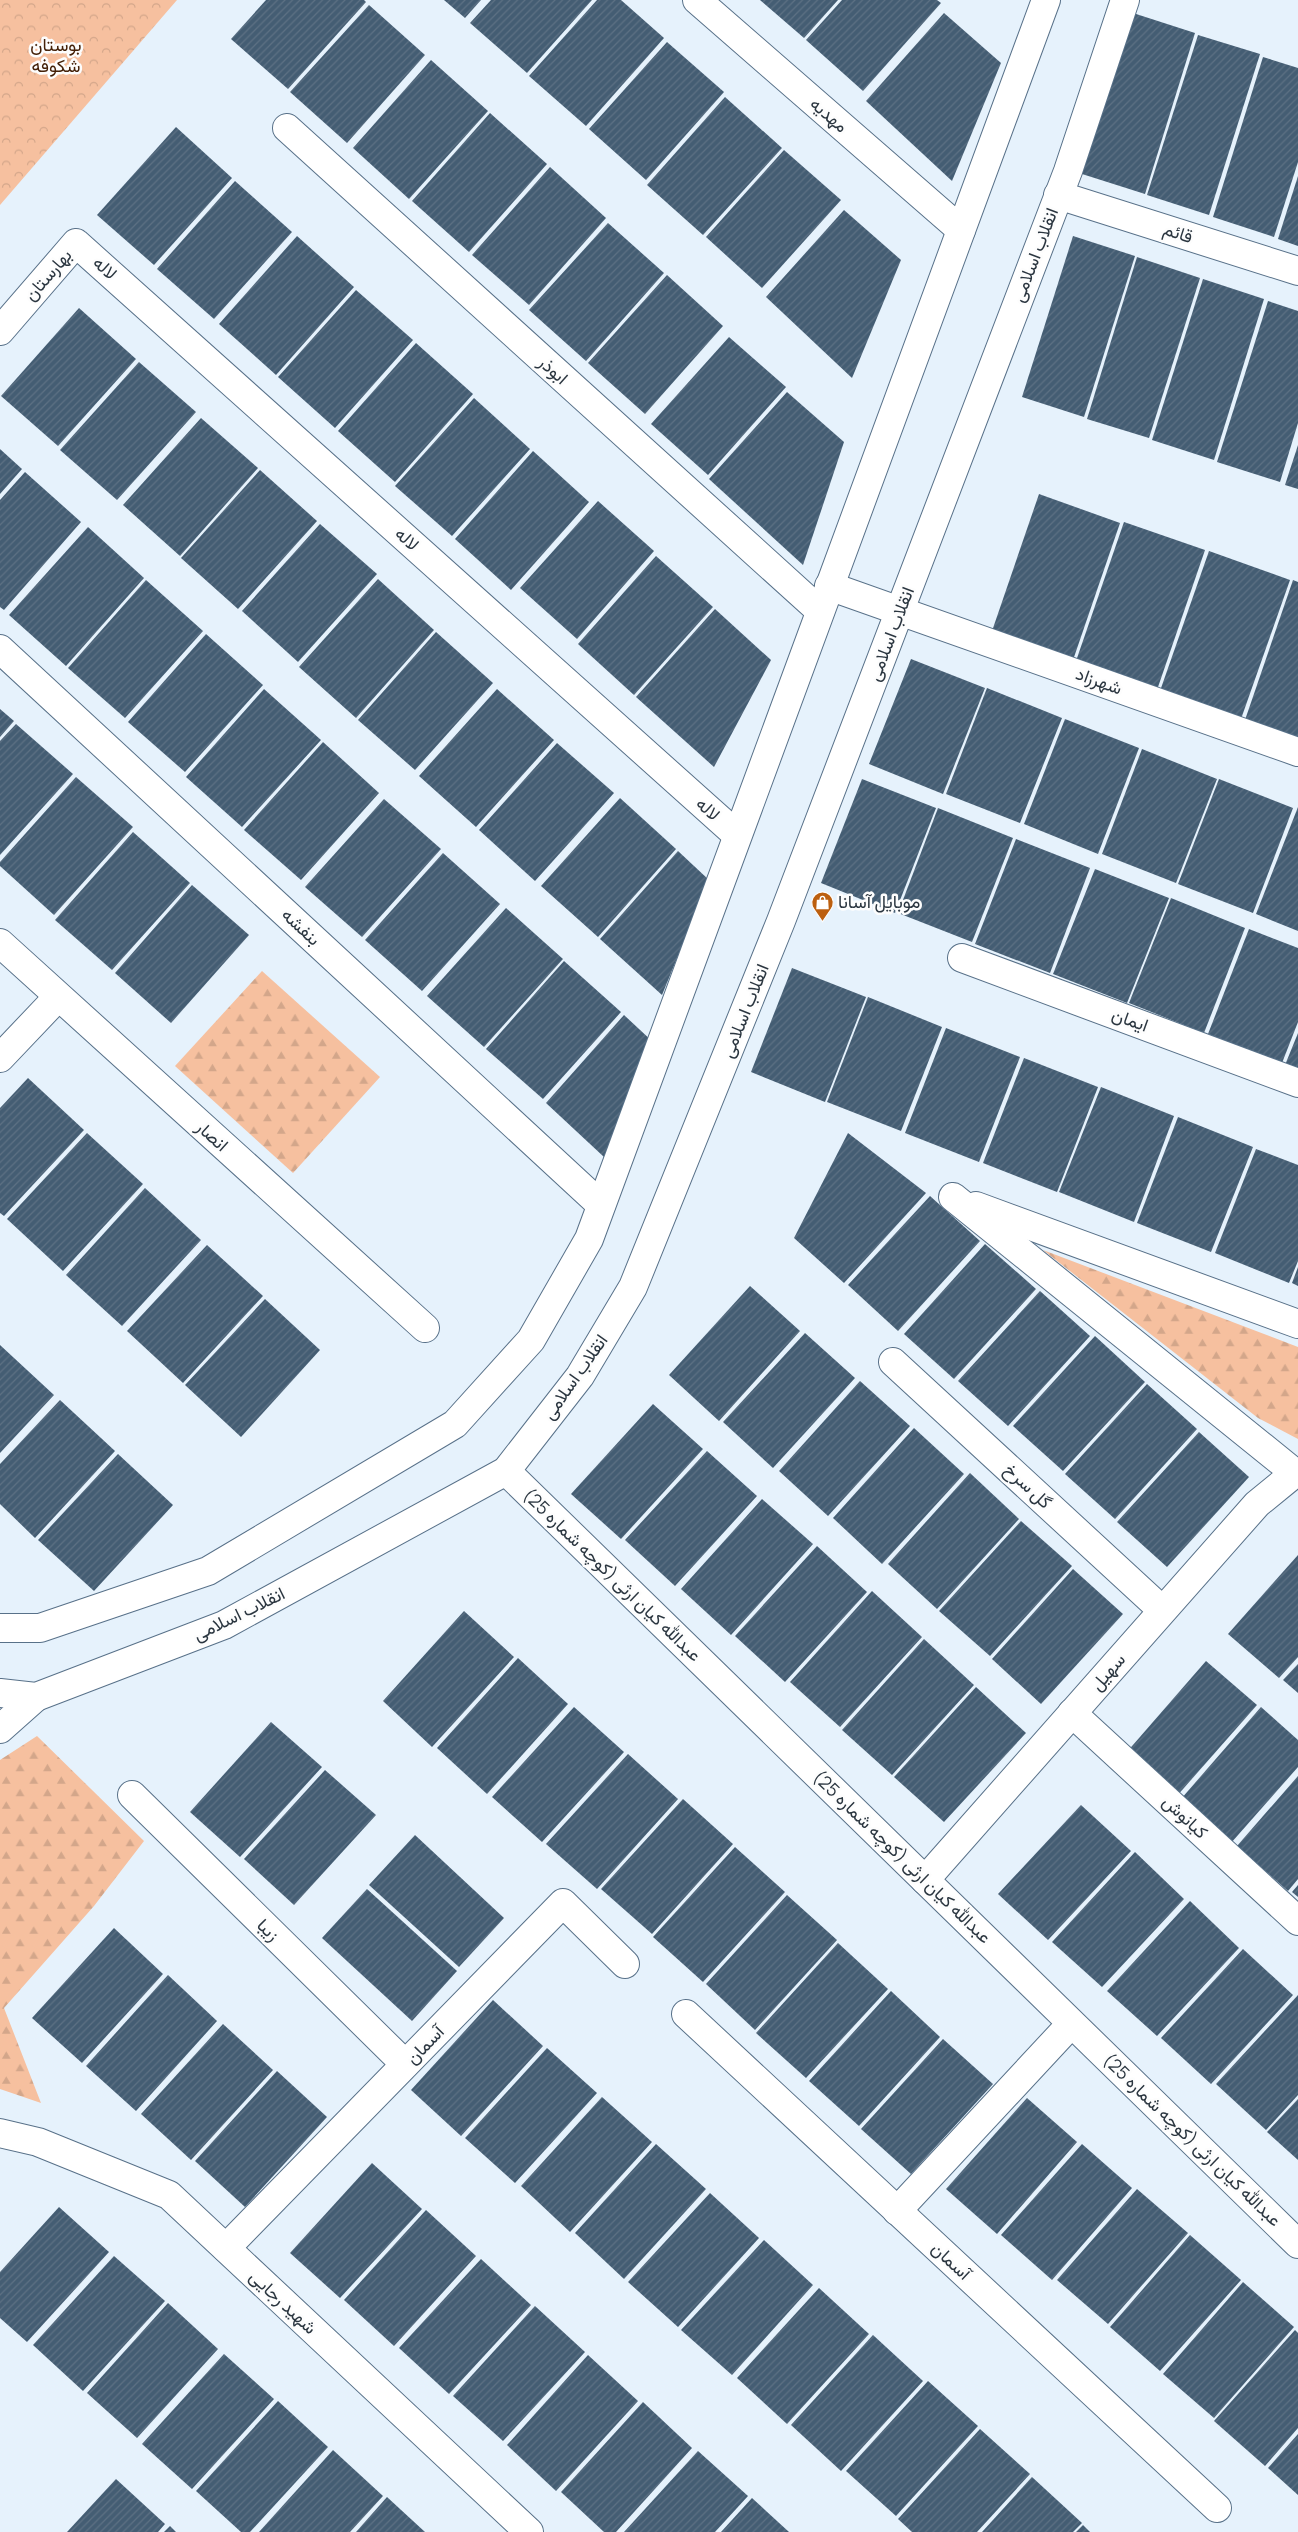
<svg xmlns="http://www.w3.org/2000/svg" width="1298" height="2532" font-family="Manrope,Vazirmatn,sans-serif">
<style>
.forest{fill:url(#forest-firs)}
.park{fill:url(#park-crowns)}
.building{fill:url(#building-hatch)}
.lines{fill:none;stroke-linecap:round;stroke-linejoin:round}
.street-casing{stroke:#587189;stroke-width:30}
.secondary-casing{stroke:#587189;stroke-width:30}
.street{stroke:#fff;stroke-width:28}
.secondary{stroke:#fff;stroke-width:28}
.labels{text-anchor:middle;stroke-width:5;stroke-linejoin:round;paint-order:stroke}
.park-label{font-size:18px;fill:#442108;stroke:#fdfdfd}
.street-label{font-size:18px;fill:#2b3640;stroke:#fdfdfd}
.poi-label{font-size:18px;fill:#2b3640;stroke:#fdfdfd;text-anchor:start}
</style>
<defs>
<pattern id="forest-firs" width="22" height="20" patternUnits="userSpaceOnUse" patternTransform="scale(1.25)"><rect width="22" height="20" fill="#f6c09f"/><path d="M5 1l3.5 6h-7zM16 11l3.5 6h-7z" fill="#d3a68a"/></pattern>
<pattern id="park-crowns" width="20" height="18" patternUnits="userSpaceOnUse" patternTransform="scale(1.25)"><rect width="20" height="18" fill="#f6c09f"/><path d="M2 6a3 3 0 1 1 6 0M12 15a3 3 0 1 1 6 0" fill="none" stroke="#d3a68a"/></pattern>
<pattern id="building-hatch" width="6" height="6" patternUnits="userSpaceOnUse" patternTransform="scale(1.25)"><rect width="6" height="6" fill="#445d73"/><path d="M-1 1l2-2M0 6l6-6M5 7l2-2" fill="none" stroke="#5d7184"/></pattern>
</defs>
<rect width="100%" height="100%" fill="#e6f2fc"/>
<g class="forest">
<polygon points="262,971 380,1077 293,1173 175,1066"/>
<polygon points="1043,1250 1298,1347 1298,1439 1258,1418"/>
<polygon points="37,1736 144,1841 94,1906 4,2008 41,2103 0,2089 0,1760"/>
</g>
<polygon class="park" points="0,0 177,0 0,205"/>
<g class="building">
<polygon points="266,0 364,0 366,2 288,89 231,39"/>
<polygon points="444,0 481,0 465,18"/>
<polygon points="491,0 592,0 527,73 470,23"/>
<polygon points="597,0 621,0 664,38 586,126 529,76"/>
<polygon points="760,0 838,0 804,38"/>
<polygon points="842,0 937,0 941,3 863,91 806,40"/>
<polygon points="369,5 425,55 347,143 290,92"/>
<polygon points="944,13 1001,63 952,181 866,101"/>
<polygon points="1133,13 1195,33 1145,194 1082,174"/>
<polygon points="1198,35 1260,54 1209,215 1147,195"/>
<polygon points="667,42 724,92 646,180 589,129"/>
<polygon points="1263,57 1298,68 1298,162 1274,237 1213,217"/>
<polygon points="431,60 488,111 409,199 353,148"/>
<polygon points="725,97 782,148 703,235 647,185"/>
<polygon points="490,113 547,164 469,252 412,201"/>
<polygon points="176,127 232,178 154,265 97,215"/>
<polygon points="784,150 841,200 762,288 706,237"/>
<polygon points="550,167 606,218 529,305 472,255"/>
<polygon points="1298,176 1298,246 1278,239"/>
<polygon points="235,181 292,232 214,319 157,269"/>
<polygon points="844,210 901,260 852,378 766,297"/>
<polygon points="608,223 664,273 586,361 529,310"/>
<polygon points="297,236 354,287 276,375 219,324"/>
<polygon points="1073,236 1135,256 1084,417 1022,397"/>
<polygon points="1137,257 1200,278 1149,438 1087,419"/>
<polygon points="667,275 723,326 645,414 588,363"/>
<polygon points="1203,279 1264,299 1214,460 1152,440"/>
<polygon points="356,290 413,340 335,428 278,377"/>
<polygon points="1268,301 1298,311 1298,423 1280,482 1217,462"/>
<polygon points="79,308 136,359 58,446 1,396"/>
<polygon points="729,337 786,387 708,475 651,424"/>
<polygon points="416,343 473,394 395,482 338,431"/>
<polygon points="139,362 196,412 117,500 60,450"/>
<polygon points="787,392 844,442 803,565 709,479"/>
<polygon points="474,398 530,449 452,536 395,486"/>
<polygon points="201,418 258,468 180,556 123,505"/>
<polygon points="1298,445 1298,489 1285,485"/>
<polygon points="0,449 22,469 0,494"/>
<polygon points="533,451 589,502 511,590 455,539"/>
<polygon points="260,470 317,521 238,609 181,558"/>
<polygon points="25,472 81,522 4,610 0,607 0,500"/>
<polygon points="1039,494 1120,523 1072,663 991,634"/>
<polygon points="598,501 654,551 577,639 520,588"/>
<polygon points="1124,522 1205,550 1157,690 1076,661"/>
<polygon points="320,524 377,574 298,662 242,611"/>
<polygon points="88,527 144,578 66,666 9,615"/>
<polygon points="1209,551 1290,580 1241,719 1160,691"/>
<polygon points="656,556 713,607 634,695 578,644"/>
<polygon points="378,579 434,630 356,718 299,667"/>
<polygon points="146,580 203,631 125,718 68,668"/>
<polygon points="1293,580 1298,582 1298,738 1245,720"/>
<polygon points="715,609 771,660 714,767 636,697"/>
<polygon points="436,632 493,683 415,770 358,720"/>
<polygon points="206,634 263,685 185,772 128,722"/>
<polygon points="911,659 985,688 943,794 869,764"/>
<polygon points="987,688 1062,718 1020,823 946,794"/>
<polygon points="264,689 321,740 242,827 186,777"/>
<polygon points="497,689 554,740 476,827 419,776"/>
<polygon points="0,709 14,721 0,737"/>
<polygon points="1065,719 1139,748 1098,854 1024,824"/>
<polygon points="16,724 73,774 0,855 0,741"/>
<polygon points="323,742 379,793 301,880 244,830"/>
<polygon points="557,743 614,793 535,881 479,830"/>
<polygon points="1142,749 1217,779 1176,883 1102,854"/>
<polygon points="76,777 133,827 54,915 0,866 0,862"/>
<polygon points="862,779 936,808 895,913 821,883"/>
<polygon points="1219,779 1293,808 1253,913 1178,884"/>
<polygon points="620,798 676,849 598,937 541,886"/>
<polygon points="384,799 441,849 362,937 305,887"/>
<polygon points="1298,807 1298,931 1256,914"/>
<polygon points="938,808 1013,838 972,942 898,913"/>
<polygon points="133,832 190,883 112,970 55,920"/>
<polygon points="1016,839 1090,868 1050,973 975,944"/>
<polygon points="678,851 709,880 662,995 600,939"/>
<polygon points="443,853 500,904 422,991 365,940"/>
<polygon points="1095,869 1169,898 1127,1003 1053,974"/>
<polygon points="192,885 249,935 171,1023 115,973"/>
<polygon points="1171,898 1245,928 1204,1033 1129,1003"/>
<polygon points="506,908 563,959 484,1047 427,996"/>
<polygon points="1249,929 1298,948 1298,1022 1282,1063 1208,1034"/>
<polygon points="564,961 621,1012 543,1099 486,1049"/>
<polygon points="792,968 866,997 825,1102 751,1072"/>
<polygon points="868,997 942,1027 901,1131 827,1102"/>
<polygon points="624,1015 653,1042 604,1157 546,1103"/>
<polygon points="946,1028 1020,1057 979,1162 905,1133"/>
<polygon points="1298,1033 1298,1070 1285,1065"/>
<polygon points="1024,1058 1098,1087 1057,1192 983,1163"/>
<polygon points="28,1078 84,1130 4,1216 0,1213 0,1108"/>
<polygon points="1101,1087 1174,1116 1134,1222 1059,1192"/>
<polygon points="1178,1117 1253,1147 1211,1252 1137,1223"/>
<polygon points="87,1133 143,1184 63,1271 7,1219"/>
<polygon points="848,1133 926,1193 844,1283 794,1238"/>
<polygon points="1256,1149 1298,1165 1298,1261 1289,1283 1215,1253"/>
<polygon points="145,1188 201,1240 122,1326 66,1275"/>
<polygon points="930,1196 980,1241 898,1331 848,1285"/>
<polygon points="985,1244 1036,1289 954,1379 904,1334"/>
<polygon points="207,1245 263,1296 183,1383 127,1331"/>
<polygon points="1298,1267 1298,1286 1292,1283"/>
<polygon points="750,1286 800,1331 719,1421 669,1375"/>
<polygon points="1040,1291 1090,1336 1008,1426 958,1381"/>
<polygon points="265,1299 320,1350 241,1437 185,1385"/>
<polygon points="805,1333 855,1378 773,1468 723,1422"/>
<polygon points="1095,1336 1145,1382 1063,1471 1013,1426"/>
<polygon points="0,1345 54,1395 0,1453"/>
<polygon points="860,1381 910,1426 828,1516 779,1471"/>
<polygon points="1147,1384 1197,1429 1115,1519 1065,1474"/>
<polygon points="60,1400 115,1451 35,1538 0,1504 0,1464"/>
<polygon points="653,1404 703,1449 621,1539 571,1494"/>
<polygon points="914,1428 964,1474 882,1564 833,1518"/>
<polygon points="1199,1432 1249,1477 1167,1567 1117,1522"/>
<polygon points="707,1451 757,1496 675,1586 625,1540"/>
<polygon points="118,1454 173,1505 94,1591 38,1540"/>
<polygon points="970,1473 1019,1519 937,1609 888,1564"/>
<polygon points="762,1499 813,1544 731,1635 681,1589"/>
<polygon points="1021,1521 1072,1566 990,1656 939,1611"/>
<polygon points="817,1546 867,1592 785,1682 735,1636"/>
<polygon points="1298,1555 1298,1657 1279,1678 1228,1634"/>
<polygon points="1073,1569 1123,1614 1041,1704 992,1659"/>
<polygon points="872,1591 922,1637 840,1727 790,1682"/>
<polygon points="464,1611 514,1657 432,1747 383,1701"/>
<polygon points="924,1639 974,1685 892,1775 842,1730"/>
<polygon points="518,1658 568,1704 487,1794 437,1748"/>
<polygon points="1206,1661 1257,1705 1176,1797 1126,1753"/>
<polygon points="1298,1664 1298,1693 1283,1680"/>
<polygon points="976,1687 1026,1733 944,1822 894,1777"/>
<polygon points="574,1707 624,1752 542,1842 492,1797"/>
<polygon points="1261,1707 1298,1740 1298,1767 1231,1843 1181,1799"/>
<polygon points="271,1722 322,1767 240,1857 190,1812"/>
<polygon points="628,1754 678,1799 597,1889 546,1844"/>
<polygon points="325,1770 376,1815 294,1905 244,1859"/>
<polygon points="1298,1776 1298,1879 1288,1891 1237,1846"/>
<polygon points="683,1799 733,1844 652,1934 601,1889"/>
<polygon points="1081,1805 1131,1851 1048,1940 998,1894"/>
<polygon points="415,1835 504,1918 459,1967 369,1885"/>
<polygon points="735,1847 785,1892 703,1982 653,1937"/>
<polygon points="1135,1852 1184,1899 1102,1987 1052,1942"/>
<polygon points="1298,1885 1298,1897 1292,1892"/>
<polygon points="367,1889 457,1971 412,2021 322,1938"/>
<polygon points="787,1895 837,1940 755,2030 706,1984"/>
<polygon points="1190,1901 1239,1948 1157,2036 1107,1991"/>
<polygon points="114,1928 163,1974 82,2063 32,2018"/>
<polygon points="838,1943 888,1989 806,2078 756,2033"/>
<polygon points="1243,1949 1293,1995 1211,2084 1161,2038"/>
<polygon points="168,1975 217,2021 136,2111 86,2066"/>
<polygon points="891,1991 940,2037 859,2126 809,2081"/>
<polygon points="1298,1995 1298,2095 1266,2130 1216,2084"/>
<polygon points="493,2000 543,2046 461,2136 411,2090"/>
<polygon points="223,2024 273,2070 191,2160 141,2114"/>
<polygon points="943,2039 993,2084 911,2174 861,2129"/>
<polygon points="547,2048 597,2093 515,2183 465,2138"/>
<polygon points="277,2071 327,2117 245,2207 195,2161"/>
<polygon points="602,2097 652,2142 570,2232 521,2186"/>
<polygon points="1027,2098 1077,2142 997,2234 946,2189"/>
<polygon points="1298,2099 1298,2160 1267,2132"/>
<polygon points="656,2144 706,2189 624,2279 575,2233"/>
<polygon points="1082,2144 1132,2188 1052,2280 1001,2235"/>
<polygon points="372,2163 422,2209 340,2298 290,2253"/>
<polygon points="1137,2189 1188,2233 1108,2324 1057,2280"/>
<polygon points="710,2193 759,2238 678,2327 628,2282"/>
<polygon points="59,2207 109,2252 27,2342 0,2318 0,2272"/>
<polygon points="426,2210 476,2256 394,2346 344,2300"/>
<polygon points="1190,2235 1241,2280 1160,2371 1110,2327"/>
<polygon points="764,2240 813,2285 732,2375 681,2330"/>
<polygon points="114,2256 165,2301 83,2391 33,2345"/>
<polygon points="481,2259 531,2305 449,2394 399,2348"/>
<polygon points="1243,2282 1294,2327 1214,2418 1163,2374"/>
<polygon points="819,2288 869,2334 787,2424 737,2378"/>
<polygon points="168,2303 218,2349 137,2438 87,2393"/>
<polygon points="535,2306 585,2352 503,2441 453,2396"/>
<polygon points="1295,2330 1298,2333 1298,2428 1265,2466 1214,2421"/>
<polygon points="873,2335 923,2381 841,2471 791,2425"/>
<polygon points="224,2354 274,2399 192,2489 142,2444"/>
<polygon points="588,2355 638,2401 556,2491 507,2445"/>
<polygon points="928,2381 978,2426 896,2516 846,2471"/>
<polygon points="278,2401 328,2447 250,2532 241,2532 196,2491"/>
<polygon points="643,2402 692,2448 616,2532 604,2532 561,2492"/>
<polygon points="980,2429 1030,2474 977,2532 912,2532 898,2519"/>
<polygon points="1298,2434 1298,2495 1268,2468"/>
<polygon points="333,2450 383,2496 350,2532 259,2532"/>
<polygon points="698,2451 748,2496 715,2532 624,2532"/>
<polygon points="1032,2477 1082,2523 1073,2532 982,2532"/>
<polygon points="116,2479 165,2524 158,2532 67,2532"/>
<polygon points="387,2497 425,2532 356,2532"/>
<polygon points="752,2498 789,2532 721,2532"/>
<polygon points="1083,2525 1090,2532 1076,2532"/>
<polygon points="170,2526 176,2532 164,2532"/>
</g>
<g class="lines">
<defs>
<g id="street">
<polyline points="697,0 961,230"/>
<polyline points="287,128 820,611"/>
<polyline points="1058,195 1298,271"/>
<polyline points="0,331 76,243 737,835"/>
<polyline points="829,586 1298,752"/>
<polyline points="0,649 601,1205"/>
<polyline points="0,943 425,1328"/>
<polyline points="962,958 1298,1083"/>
<polyline points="0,1058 58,997"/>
<polyline points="953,1197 1295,1473"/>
<polyline points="976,1206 1298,1324"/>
<polyline points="893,1362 1162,1610"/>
<polyline points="506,1471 1298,2244"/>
<polyline points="1072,1713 1298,1921"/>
<polyline points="132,1795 405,2064"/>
<polyline points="925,1880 1257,1504 1295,1473 1298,1474"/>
<polyline points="686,2014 1217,2508"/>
<polyline points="0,2133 38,2142 169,2195 529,2532"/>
<polyline points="897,2211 1071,2024"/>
<polyline points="226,2248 563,1903 625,1964"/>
</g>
<g id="secondary">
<polyline points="0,1628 40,1628 208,1571 455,1424 531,1340 589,1239 1046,0"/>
<polyline points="0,1693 36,1697 224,1625 506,1471 580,1376 633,1287 781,921 1068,171 1125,0"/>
<polyline points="0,1729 36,1697"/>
</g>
</defs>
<use href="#street" class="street-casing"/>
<use href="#secondary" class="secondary-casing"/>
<use href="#street" class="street"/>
<use href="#secondary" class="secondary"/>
</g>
<defs>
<symbol id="shop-pin" viewBox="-11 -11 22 30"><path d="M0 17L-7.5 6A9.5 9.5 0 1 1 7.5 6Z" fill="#bc5f0f" stroke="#fdfdfd"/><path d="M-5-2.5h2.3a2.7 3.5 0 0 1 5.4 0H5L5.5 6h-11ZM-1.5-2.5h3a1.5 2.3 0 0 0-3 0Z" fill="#fff"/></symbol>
</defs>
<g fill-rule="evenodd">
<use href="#shop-pin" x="810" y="890" width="25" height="34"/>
</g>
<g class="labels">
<g class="park-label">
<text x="56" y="51">بوستان<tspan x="56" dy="21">شکوفه</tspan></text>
</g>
<g class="street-label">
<text transform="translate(829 115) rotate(41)" y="6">مهدیه</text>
<text transform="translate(1178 233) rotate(18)" y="6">قائم</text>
<text transform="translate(1035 255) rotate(-69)" y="6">انقلاب اسلامی</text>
<text transform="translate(105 268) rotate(42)" y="6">لاله</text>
<text transform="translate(48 275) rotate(-49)" y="6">بهارستان</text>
<text transform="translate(553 370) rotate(42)" y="6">ابوذر</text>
<text transform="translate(407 539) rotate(42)" y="6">لاله</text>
<text transform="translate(891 634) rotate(-69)" y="6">انقلاب اسلامی</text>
<text transform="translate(1099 681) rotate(20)" y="6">شهرزاد</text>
<text transform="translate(708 809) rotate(42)" y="6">لاله</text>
<text transform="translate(301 927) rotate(43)" y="6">بنفشه</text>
<text transform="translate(745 1011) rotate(-68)" y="6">انقلاب اسلامی</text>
<text transform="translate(1130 1020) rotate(20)" y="6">ایمان</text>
<text transform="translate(212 1136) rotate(42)" y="6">انصار</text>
<text transform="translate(575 1377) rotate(-55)" y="6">انقلاب اسلامی</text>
<text transform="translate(1028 1486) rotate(43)" y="6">گل سرخ</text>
<text transform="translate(612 1575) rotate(44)" y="6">عبدالله کیان ارثی (کوچه شماره 25)</text>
<text transform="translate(239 1614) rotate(-26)" y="6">انقلاب اسلامی</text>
<text transform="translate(1108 1672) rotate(-49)" y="6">سهیل</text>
<text transform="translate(1185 1817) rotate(43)" y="6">کیانوش</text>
<text transform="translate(902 1857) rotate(44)" y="6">عبدالله کیان ارثی (کوچه شماره 25)</text>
<text transform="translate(268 1930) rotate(45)" y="6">زیبا</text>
<text transform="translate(425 2045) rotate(-46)" y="6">آسمان</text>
<text transform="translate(1192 2140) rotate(44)" y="6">عبدالله کیان ارثی (کوچه شماره 25)</text>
<text transform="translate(951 2261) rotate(43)" y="6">آسمان</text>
<text transform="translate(283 2302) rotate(43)" y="6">شهید رجایی</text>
</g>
<g class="poi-label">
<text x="838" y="908">موبایل آسانا</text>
</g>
</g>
</svg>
